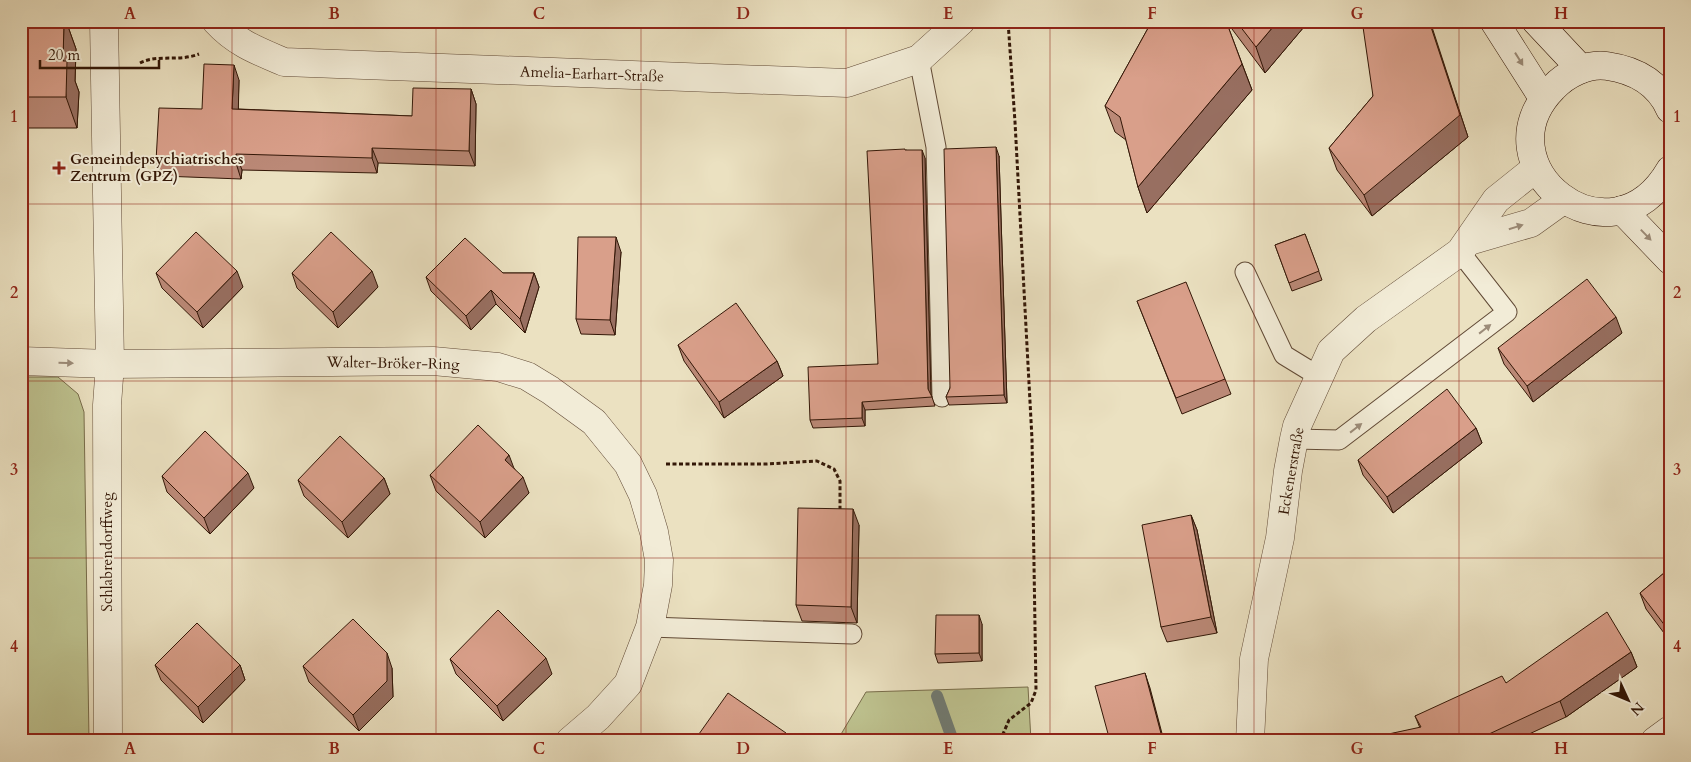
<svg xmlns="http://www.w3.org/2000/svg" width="1691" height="762" font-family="Cardo,serif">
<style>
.green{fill:#bdc18e;stroke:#786c4a}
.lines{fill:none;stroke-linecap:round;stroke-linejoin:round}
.stream{stroke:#707a71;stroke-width:12}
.lane-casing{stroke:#614a36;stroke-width:21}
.street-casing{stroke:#614a36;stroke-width:29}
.secondary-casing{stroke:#331707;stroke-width:29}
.path{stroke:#331707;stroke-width:3;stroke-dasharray:4 2.5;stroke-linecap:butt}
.lane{stroke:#f2ecd7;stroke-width:19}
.street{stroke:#f2ecd7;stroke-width:28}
.secondary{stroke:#f2ecd7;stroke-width:28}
.wall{fill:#bb8977;stroke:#331707}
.shaded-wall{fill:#986f61;stroke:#331707}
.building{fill:#d99f8a;stroke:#331707}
.oneway{fill:#9c8c79}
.grid{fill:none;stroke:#8f2418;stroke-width:1;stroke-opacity:0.55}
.poi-dot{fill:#8f2418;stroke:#f2ecd7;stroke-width:2}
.labels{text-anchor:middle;stroke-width:4;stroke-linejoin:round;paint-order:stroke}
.street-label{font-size:15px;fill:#331707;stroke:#f2ecd7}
.poi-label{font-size:15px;font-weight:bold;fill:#331707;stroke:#f2ecd7;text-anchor:start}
.neatline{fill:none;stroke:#8f2418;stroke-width:2}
.grid-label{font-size:16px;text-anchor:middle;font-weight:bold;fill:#8f2418}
</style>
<rect width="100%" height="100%" fill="#ebe1c1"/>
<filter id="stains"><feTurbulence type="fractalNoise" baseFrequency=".004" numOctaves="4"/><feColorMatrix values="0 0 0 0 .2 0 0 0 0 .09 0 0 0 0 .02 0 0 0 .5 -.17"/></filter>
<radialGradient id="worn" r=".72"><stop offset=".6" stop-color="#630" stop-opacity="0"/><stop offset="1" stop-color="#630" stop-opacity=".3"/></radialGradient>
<g class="green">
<polygon points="21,377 58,377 78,394 84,412 89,741 21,741"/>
<polygon points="1028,687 1031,741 837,741 866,692"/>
</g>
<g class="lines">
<polyline class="stream" points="937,696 953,741"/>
<defs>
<g id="lane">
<polyline points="919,59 936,147 942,397"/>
<polyline points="1245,272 1284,355 1320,377"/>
<polyline points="1294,439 1339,440 1507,312 1460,252"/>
<polyline points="650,627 852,634"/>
</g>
<g id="street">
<polyline points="104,21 110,364 107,405 108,741"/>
<path d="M216 21C236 43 258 51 284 62L847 83 919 59 961 21"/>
<polyline points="1469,241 1531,223 1563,200"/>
<polyline points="21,361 110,364 433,361 498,367 527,376 550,390 594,422 628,464 643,495 654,532 659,560 658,585 650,627 628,684 598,717 570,741"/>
<polyline points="1250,741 1254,659 1280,538 1288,471 1294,439 1297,426 1331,351 1366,319 1460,252 1496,200 1536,168"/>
<polyline points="1655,741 1670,730"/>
</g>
<g id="secondary">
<polyline points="1494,21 1543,98"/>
<polyline points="1536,21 1581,69"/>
<path d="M1670 109C1658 82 1635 70 1607 66 1588 63 1566 74 1553 88 1477 165 1610 273 1670 170"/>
<polyline points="1622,210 1670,260"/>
</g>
</defs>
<use href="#lane" class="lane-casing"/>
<use href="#street" class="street-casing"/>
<use href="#secondary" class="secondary-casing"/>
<g class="path">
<path d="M140 63C157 54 179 62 199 54"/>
<polyline points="666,464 766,464 817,461 834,469 840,481 840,511"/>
<polyline points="1000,741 1009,720 1031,703 1036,690 1032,439 1015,122 1008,21"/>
</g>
<use href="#lane" class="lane"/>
<use href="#street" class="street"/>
<use href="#secondary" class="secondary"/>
</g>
<g class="wall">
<polygon points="21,21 66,21 76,49 75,81 79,92 77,128 21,128"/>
<polygon points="1152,21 1309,21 1265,73 1226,21 1252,90 1147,213 1138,187 1126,140 1115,132 1105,106"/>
<polygon points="1379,21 1430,21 1468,137 1372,216 1337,170 1329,148 1373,96"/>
<polygon points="239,80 238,109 412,116 471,89 476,104 475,166 378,163 377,173 242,170 241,179 162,176 156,161 202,109"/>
<polygon points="906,150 925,158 931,394 935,406 865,410 865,426 813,428 810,420 878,364"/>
<polygon points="999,156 1007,403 949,405 946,397 950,388"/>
<polygon points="1305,234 1322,280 1292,291 1275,245"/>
<polygon points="621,252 615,335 581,334 576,319"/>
<polygon points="156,273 243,287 203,328 162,288"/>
<polygon points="292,273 378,287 338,328 297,288"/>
<polygon points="503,273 534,273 539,287 525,333 496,304 471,330 431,291 426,277"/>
<polygon points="1137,301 1225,379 1231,394 1182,414"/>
<polygon points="1622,333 1533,402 1504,364 1498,348"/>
<polygon points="678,345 777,361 783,376 724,418 684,361"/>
<polygon points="1476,428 1482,443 1393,513 1363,475 1358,460"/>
<polygon points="514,468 529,493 485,538 436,491 430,475"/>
<polygon points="162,476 254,488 210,534 167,492"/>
<polygon points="384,478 390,494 348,538 304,496 298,480"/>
<polygon points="1191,515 1197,530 1217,633 1167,642 1161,627"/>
<polygon points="859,525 857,623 802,621 796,605"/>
<polygon points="1670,568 1670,641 1646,609 1640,593"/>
<polygon points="982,624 982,661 938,663 935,654"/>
<polygon points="1631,652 1637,667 1566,717 1514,741 1356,741 1420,728 1415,716 1506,683"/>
<polygon points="450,659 552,674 503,721 456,674"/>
<polygon points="155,665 240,665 245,680 203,723 161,680"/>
<polygon points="303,666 392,668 393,697 359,731 309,682"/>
</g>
<g class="shaded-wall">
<polygon points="64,21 66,21 76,49 75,81 79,92 77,128 66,97 63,61"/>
<polygon points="1278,21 1309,21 1265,73 1256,47"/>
<polygon points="1429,21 1468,137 1372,216 1364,195"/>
<polygon points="1242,64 1252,90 1147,213 1138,187"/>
<polygon points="234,65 239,80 238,124 232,109"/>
<polygon points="471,89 476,104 475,166 469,151"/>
<polygon points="996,147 999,156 1007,403 1004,395"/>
<polygon points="372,148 378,163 377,173 372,158"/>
<polygon points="922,150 925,158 931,397 928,389"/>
<polygon points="236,154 242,170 241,179 236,163"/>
<polygon points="616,237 621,252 615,335 610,320"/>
<polygon points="237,271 243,287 203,328 197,312"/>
<polygon points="372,271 378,287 338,328 333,312"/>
<polygon points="534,273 539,287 525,333 520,319"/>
<polygon points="491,290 496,304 471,330 466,316"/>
<polygon points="1616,317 1622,333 1533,402 1527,386"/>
<polygon points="777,361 783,376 724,418 719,402"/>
<polygon points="862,402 865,410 865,426 862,418"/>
<polygon points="1476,428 1482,443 1393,513 1387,497"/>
<polygon points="509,455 515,471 505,460"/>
<polygon points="248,473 254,488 210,534 204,518"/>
<polygon points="523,477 529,493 485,538 480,522"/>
<polygon points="384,478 390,494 348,538 342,522"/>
<polygon points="853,509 859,525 857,623 851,607"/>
<polygon points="1191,515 1197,530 1217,633 1211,617"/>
<polygon points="979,615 982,624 982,661 979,653"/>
<polygon points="1670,625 1670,638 1666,627"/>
<polygon points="1631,652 1637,667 1566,717 1560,701"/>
<polygon points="387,653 392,668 393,697 359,731 353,715"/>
<polygon points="546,658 552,674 503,721 497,706"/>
<polygon points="240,665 245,680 203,723 198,707"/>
<polygon points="1145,673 1150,688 1164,741 1163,741"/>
<polygon points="786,733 789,741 781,741"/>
</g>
<g class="building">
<polygon points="21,21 64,21 63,61 67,61 66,97 21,97"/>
<polygon points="1152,21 1226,21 1242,64 1138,187 1120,117 1105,106"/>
<polygon points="1236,21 1278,21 1256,47"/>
<polygon points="1379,21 1429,21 1460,115 1364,195 1329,148 1373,96 1363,27"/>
<polygon points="204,64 234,65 232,109 412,116 413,88 471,89 469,151 372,148 372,158 236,154 236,163 156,161 159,108 202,109"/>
<polygon points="996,147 1004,395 946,397 950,388 944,149"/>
<polygon points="905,149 905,150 922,150 928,389 932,397 862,402 862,418 810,420 808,367 878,364 867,151"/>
<polygon points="196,232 237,271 197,312 156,273"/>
<polygon points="331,232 372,271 333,312 292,273"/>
<polygon points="1305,234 1319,271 1289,283 1275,245"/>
<polygon points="578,237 616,237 610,320 576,319"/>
<polygon points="465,238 503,273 534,273 520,319 491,290 466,316 426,277"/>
<polygon points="1587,279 1616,317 1527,386 1498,348"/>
<polygon points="1186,282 1225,379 1176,398 1137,301"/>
<polygon points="736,303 777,361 719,402 678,345"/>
<polygon points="1447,389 1476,428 1387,497 1358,460"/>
<polygon points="478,425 509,455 505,460 523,477 480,522 430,475"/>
<polygon points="205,431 248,473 204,518 162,476"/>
<polygon points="340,436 384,478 342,522 298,480"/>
<polygon points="798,508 853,509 851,607 796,605"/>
<polygon points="1191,515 1211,617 1161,627 1142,525"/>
<polygon points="1670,568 1670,625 1666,627 1640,593"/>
<polygon points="498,610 546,658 497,706 450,659"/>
<polygon points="1607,612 1631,652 1560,701 1474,741 1356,741 1421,727 1415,716 1502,676 1506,683"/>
<polygon points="936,615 979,615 979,653 935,654"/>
<polygon points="353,619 387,653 387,681 353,715 303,666"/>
<polygon points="197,623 240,665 198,707 155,665"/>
<polygon points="1145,673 1163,741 1110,741 1095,686"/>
<polygon points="728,693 786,733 781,741 694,741"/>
</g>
<defs><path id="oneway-solid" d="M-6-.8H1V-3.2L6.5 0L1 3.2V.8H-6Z" transform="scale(1.25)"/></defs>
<g class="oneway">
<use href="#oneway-solid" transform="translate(1519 59) rotate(58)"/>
<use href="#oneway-solid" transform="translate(1516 227) rotate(-17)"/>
<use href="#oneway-solid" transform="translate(1646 235) rotate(46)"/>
<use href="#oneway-solid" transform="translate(1485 329) rotate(-38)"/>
<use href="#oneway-solid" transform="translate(66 363) rotate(2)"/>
<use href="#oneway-solid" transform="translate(1356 428) rotate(-38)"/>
</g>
<path class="grid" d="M232 21V741M436 21V741M641 21V741M846 21V741M1050 21V741M1254 21V741M1459 21V741M21 204H1670M21 381H1670M21 558H1670"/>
<path class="poi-dot" d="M56.5 160.5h5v5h5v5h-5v5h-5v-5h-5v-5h5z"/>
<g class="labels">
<g class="street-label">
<text transform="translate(592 74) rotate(2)" y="5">Amelia-Earhart-Straße</text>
<text transform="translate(393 363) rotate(1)" y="5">Walter-Bröker-Ring</text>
<text transform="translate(1291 471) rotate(-80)" y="5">Eckenerstraße</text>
<text transform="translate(107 552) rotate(-90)" y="5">Schlabrendorffweg</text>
</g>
<g class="poi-label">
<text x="70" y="164">Gemeindepsychiatrisches<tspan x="70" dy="17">Zentrum (GPZ)</tspan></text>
</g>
</g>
<rect width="1691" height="762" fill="none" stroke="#ebe1c1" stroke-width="55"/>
<g transform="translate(1628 700) rotate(134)" stroke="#f2ecd7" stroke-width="4" paint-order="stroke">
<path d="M0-4L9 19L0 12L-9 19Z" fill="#331707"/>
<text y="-8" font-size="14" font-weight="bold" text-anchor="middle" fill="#331707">N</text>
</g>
<path d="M40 60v8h119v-8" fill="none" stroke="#331707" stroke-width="2.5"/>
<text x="48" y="60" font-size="15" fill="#331707" stroke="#f2ecd7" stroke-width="4" paint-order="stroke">20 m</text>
<rect x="28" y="28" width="1636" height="706" class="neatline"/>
<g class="grid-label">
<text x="130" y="19">A</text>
<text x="334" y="19">B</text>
<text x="539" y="19">C</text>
<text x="743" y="19">D</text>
<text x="948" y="19">E</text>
<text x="1152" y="19">F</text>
<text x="1357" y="19">G</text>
<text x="1561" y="19">H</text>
<text x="14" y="122">1</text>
<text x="1677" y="122">1</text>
<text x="14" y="298">2</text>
<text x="1677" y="298">2</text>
<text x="14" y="475">3</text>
<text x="1677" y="475">3</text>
<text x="14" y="652">4</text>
<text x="1677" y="652">4</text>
<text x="130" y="754">A</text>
<text x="334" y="754">B</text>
<text x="539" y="754">C</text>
<text x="743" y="754">D</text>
<text x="948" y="754">E</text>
<text x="1152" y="754">F</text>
<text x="1357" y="754">G</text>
<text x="1561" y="754">H</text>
</g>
<rect width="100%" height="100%" filter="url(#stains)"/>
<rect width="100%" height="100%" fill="url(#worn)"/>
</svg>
